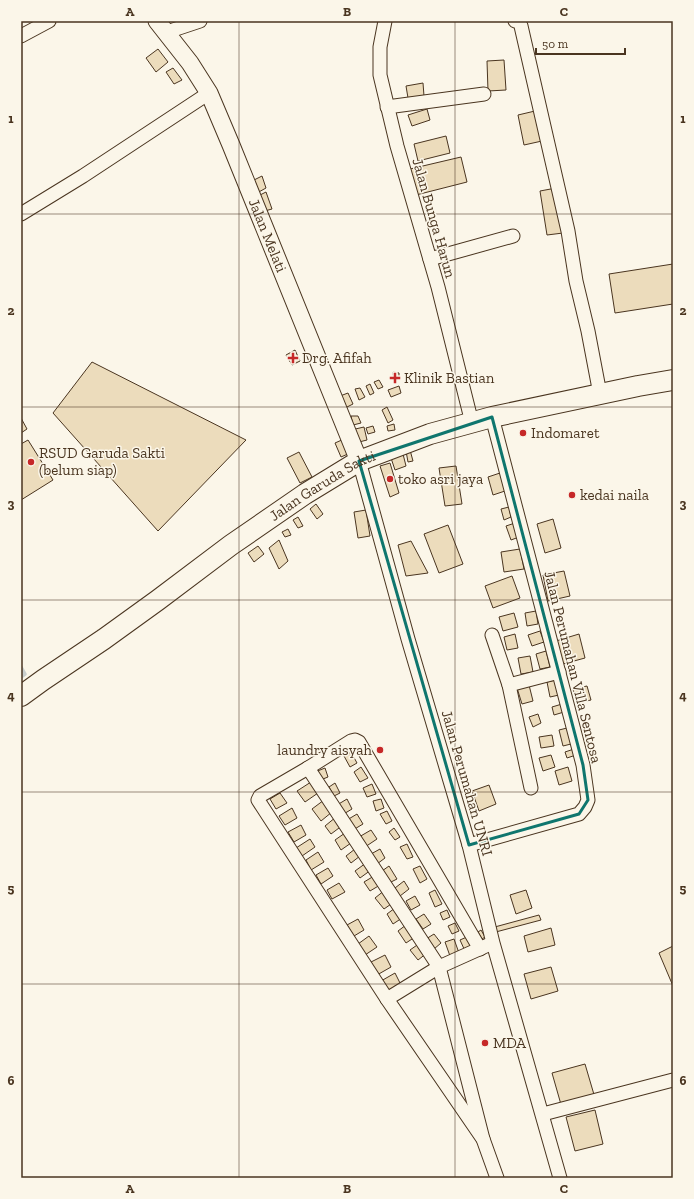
<svg xmlns="http://www.w3.org/2000/svg" width="694" height="1199" font-family="'Zilla Slab',serif">
<style>
.lines{fill:none;stroke-linecap:round;stroke-linejoin:round}
.stream{stroke:#c9cecd;stroke-width:3.5}
.building{fill:#ecdcbc;stroke:#4a3520}
.minor-casing{stroke:#4a3520;stroke-width:15}
.major-casing{stroke:#4a3520;stroke-width:19}
.highway-casing{stroke:#4a3520;stroke-width:22}
.minor{stroke:#fbf6e9;stroke-width:13}
.major{stroke:#fbf6e9;stroke-width:17}
.highway{stroke:#fbf6e9;stroke-width:20}
.marked{fill:none;stroke:#0f766e;stroke-width:3;stroke-linejoin:round}
.grid{fill:none;stroke:#4a3520;stroke-width:1;stroke-opacity:0.55}
.poi-dot{fill:#c62828;stroke:#fbf6e9;stroke-width:1.5}
.labels{text-anchor:middle;stroke-width:3;stroke-linejoin:round;paint-order:stroke}
.street-label{font-size:15px;fill:#4a3520;stroke:#fbf6e9}
.poi-label{font-size:15px;fill:#4a3520;stroke:#fbf6e9;text-anchor:start}
.neatline{fill:none;stroke:#4a3520;stroke-width:1.5}
.grid-label{font-size:13px;text-anchor:middle;font-weight:bold;fill:#4a3520}
</style>
<rect width="100%" height="100%" fill="#fbf6e9"/>
<g class="lines">
<polyline class="stream" points="21,667 25,674 21,677"/>
</g>
<g class="building">
<polygon points="158,49 168,62 156,72 146,58"/>
<polygon points="504,60 506,90 488,91 487,61"/>
<polygon points="173,68 182,80 174,84 166,72"/>
<polygon points="423,83 424,96 408,98 406,86"/>
<polygon points="427,109 430,120 412,126 408,115"/>
<polygon points="535,111 542,141 524,145 518,115"/>
<polygon points="446,136 450,153 418,161 414,144"/>
<polygon points="461,157 467,182 416,195 410,169"/>
<polygon points="262,176 266,188 257,193 252,181"/>
<polygon points="556,188 563,233 547,235 540,191"/>
<polygon points="266,192 272,209 261,212 256,197"/>
<polygon points="673,264 673,304 615,313 609,274"/>
<polygon points="295,350 300,361 292,365 286,355"/>
<polygon points="92,362 246,440 158,531 53,413"/>
<polygon points="393,372 399,373 399,379 393,379"/>
<polygon points="379,380 383,387 378,389 374,382"/>
<polygon points="370,384 374,393 370,395 366,386"/>
<polygon points="399,386 401,393 391,397 388,390"/>
<polygon points="360,388 365,397 359,400 355,389"/>
<polygon points="348,393 353,404 345,408 340,396"/>
<polygon points="387,407 393,420 388,423 382,410"/>
<polygon points="351,416 358,416 361,423 353,425"/>
<polygon points="21,418 27,429 21,433"/>
<polygon points="394,424 395,430 388,431 387,426"/>
<polygon points="373,426 375,432 368,434 366,428"/>
<polygon points="364,427 367,440 355,443 351,430"/>
<polygon points="344,439 350,453 341,457 335,443"/>
<polygon points="28,440 53,480 21,500 21,444"/>
<polygon points="410,450 413,461 408,462 406,451"/>
<polygon points="299,452 312,477 300,483 287,458"/>
<polygon points="403,454 406,466 395,470 391,458"/>
<polygon points="390,463 399,493 390,497 380,466"/>
<polygon points="456,466 462,504 445,506 439,468"/>
<polygon points="500,473 505,491 493,495 488,477"/>
<polygon points="316,504 323,514 317,519 310,509"/>
<polygon points="509,507 511,517 504,520 501,509"/>
<polygon points="366,510 370,536 358,538 354,512"/>
<polygon points="298,517 303,526 298,528 293,520"/>
<polygon points="553,519 561,548 545,553 537,524"/>
<polygon points="515,523 519,537 511,540 506,526"/>
<polygon points="448,525 463,564 439,573 424,534"/>
<polygon points="288,529 291,535 285,537 282,532"/>
<polygon points="279,540 288,561 279,569 269,548"/>
<polygon points="411,541 428,573 406,576 398,545"/>
<polygon points="258,546 264,554 254,562 248,553"/>
<polygon points="520,549 524,569 504,572 501,552"/>
<polygon points="564,571 570,596 548,601 543,575"/>
<polygon points="512,576 520,598 493,608 485,586"/>
<polygon points="536,611 538,624 527,626 525,613"/>
<polygon points="514,613 518,627 503,631 499,617"/>
<polygon points="540,631 544,642 532,646 528,635"/>
<polygon points="515,634 518,648 507,650 504,637"/>
<polygon points="579,634 585,658 563,664 556,641"/>
<polygon points="546,651 550,667 540,669 536,654"/>
<polygon points="530,656 533,672 521,674 518,658"/>
<polygon points="556,680 559,695 550,697 547,682"/>
<polygon points="529,685 533,701 522,704 517,688"/>
<polygon points="587,686 591,700 577,703 573,689"/>
<polygon points="562,704 564,712 554,715 552,707"/>
<polygon points="538,714 541,723 533,727 529,717"/>
<polygon points="567,728 571,744 563,746 559,730"/>
<polygon points="552,735 554,746 541,748 539,737"/>
<polygon points="574,749 576,755 567,758 565,752"/>
<polygon points="351,752 357,763 350,767 344,756"/>
<polygon points="551,755 555,767 543,771 539,758"/>
<polygon points="361,767 368,778 360,782 354,772"/>
<polygon points="568,767 572,781 559,785 555,771"/>
<polygon points="325,768 328,777 318,781 315,772"/>
<polygon points="311,782 318,793 305,802 297,791"/>
<polygon points="335,783 340,793 334,796 329,787"/>
<polygon points="372,784 376,794 367,797 363,788"/>
<polygon points="489,785 496,804 479,811 472,791"/>
<polygon points="280,793 287,803 276,809 270,799"/>
<polygon points="347,799 352,809 342,815 337,805"/>
<polygon points="381,799 384,808 376,811 373,801"/>
<polygon points="324,800 332,812 321,821 312,809"/>
<polygon points="292,808 297,818 285,825 279,816"/>
<polygon points="387,811 392,821 386,824 380,814"/>
<polygon points="357,814 363,824 353,830 347,820"/>
<polygon points="336,817 343,825 331,834 325,826"/>
<polygon points="301,825 306,835 294,842 288,832"/>
<polygon points="394,828 400,837 395,840 389,832"/>
<polygon points="371,830 377,839 365,847 359,837"/>
<polygon points="345,833 351,843 341,850 335,840"/>
<polygon points="310,839 315,847 302,856 296,848"/>
<polygon points="407,844 413,857 407,859 400,847"/>
<polygon points="355,849 360,856 351,863 346,856"/>
<polygon points="380,849 385,858 377,864 371,854"/>
<polygon points="318,852 324,862 311,870 306,860"/>
<polygon points="366,863 371,870 360,878 355,871"/>
<polygon points="389,866 397,879 389,883 382,871"/>
<polygon points="420,866 427,879 420,883 413,869"/>
<polygon points="328,868 333,876 321,884 316,875"/>
<polygon points="374,876 380,885 370,891 364,882"/>
<polygon points="404,881 409,889 400,896 395,888"/>
<polygon points="339,883 345,892 332,899 327,890"/>
<polygon points="385,890 394,902 384,909 375,898"/>
<polygon points="435,890 442,904 435,907 429,893"/>
<polygon points="526,890 532,908 516,914 510,895"/>
<polygon points="415,896 420,905 411,910 406,901"/>
<polygon points="395,908 402,918 393,924 387,914"/>
<polygon points="447,910 450,917 443,920 440,913"/>
<polygon points="424,914 431,924 423,929 416,919"/>
<polygon points="539,915 541,920 492,933 491,928"/>
<polygon points="358,919 364,930 354,936 347,925"/>
<polygon points="455,923 459,931 452,934 448,926"/>
<polygon points="406,925 415,937 406,943 398,931"/>
<polygon points="551,928 555,945 528,952 524,936"/>
<polygon points="481,930 485,937 482,939 478,932"/>
<polygon points="434,934 441,943 434,949 426,939"/>
<polygon points="369,936 377,947 365,955 358,944"/>
<polygon points="469,936 473,947 465,951 460,940"/>
<polygon points="454,939 459,953 450,956 445,942"/>
<polygon points="420,943 427,953 418,960 410,950"/>
<polygon points="673,946 673,986 659,953"/>
<polygon points="385,955 391,967 377,975 371,962"/>
<polygon points="551,967 558,991 531,999 524,974"/>
<polygon points="395,973 401,985 387,992 381,981"/>
<polygon points="585,1064 595,1098 562,1108 552,1073"/>
<polygon points="595,1110 603,1144 575,1151 566,1117"/>
</g>
<g class="lines">
<defs>
<g id="minor">
<polyline points="385,21 380,47 380,75 397,146 438,287 472,423"/>
<polyline points="515,21 519,22 521,26 568,231 576,281 588,331 600,394"/>
<polyline points="167,32 200,21"/>
<polyline points="21,36 49,21"/>
<polyline points="387,107 484,94"/>
<polyline points="21,214 83,176 209,93"/>
<polyline points="430,259 513,236"/>
<polyline points="359,461 408,639 469,845 493,943 560,1178"/>
<polyline points="492,635 509,685 531,788"/>
<polyline points="509,685 559,672"/>
<polyline points="308,768 439,967 483,1139"/>
<polyline points="469,845 579,814 585,807 588,800 583,765 492,417"/>
<polyline points="488,945 439,967 387,999 483,1139 497,1178"/>
<polyline points="387,999 258,800 260,796 308,768 351,741 355,740 359,742 480,949"/>
<polyline points="543,1114 673,1080"/>
</g>
<g id="major">
<path id="s1" d="M157 21 190 63 209 93 231 145 359 461"/>
</g>
<g id="highway">
<path id="s2" d="M21 696 43 680 104 639 158 600 231 545 305 494 359 461 430 434 492 417 638 386 673 380"/>
</g>
</defs>
<use href="#minor" class="minor-casing"/>
<use href="#major" class="major-casing"/>
<use href="#highway" class="highway-casing"/>
<use href="#minor" class="minor"/>
<use href="#major" class="major"/>
<use href="#highway" class="highway"/>
</g>
<path class="marked" d="M492 417 583 765 588 800 579 814 469 845 359 461Z"/>
<path class="grid" d="M239 21V1178M455 21V1178M21 214H673M21 407H673M21 600H673M21 792H673M21 984H673"/>
<g class="poi-dot">
<path d="M291 352h4v4h4v4h-4v4h-4v-4h-4v-4h4z"/>
<path d="M393 372h4v4h4v4h-4v4h-4v-4h-4v-4h4z"/>
<circle cx="523" cy="433" r="4"/>
<circle cx="31" cy="462" r="4"/>
<circle cx="390" cy="479" r="4"/>
<circle cx="572" cy="495" r="4"/>
<circle cx="380" cy="750" r="4"/>
<circle cx="485" cy="1043" r="4"/>
</g>
<g class="labels">
<g class="street-label">
<text transform="translate(434 218) rotate(74)" y="5">Jalan Bunga Harun</text>
<text dy="5" stroke="none"><textPath href="#s1" startOffset="243">Jalan Melati</textPath></text>
<text dy="5" stroke="none"><textPath href="#s2" startOffset="368">Jalan Garuda Sakti</textPath></text>
<text transform="translate(573 667) rotate(76)" y="5">Jalan Perumahan Villa Sentosa</text>
<text transform="translate(467 783) rotate(74)" y="5">Jalan Perumahan UNRI</text>
</g>
<g class="poi-label">
<text x="302" y="363">Drg. Afifah</text>
<text x="404" y="383">Klinik Bastian</text>
<text x="531" y="438">Indomaret</text>
<text x="39" y="458">RSUD Garuda Sakti<tspan x="39" dy="17">(belum siap)</tspan></text>
<text x="398" y="484">toko asri jaya</text>
<text x="580" y="500">kedai naila</text>
<text x="372" y="755" text-anchor="end">laundry aisyah</text>
<text x="493" y="1048">MDA</text>
</g>
</g>
<rect width="694" height="1199" fill="none" stroke="#fbf6e9" stroke-width="44"/>
<path d="M536 48v6h89v-6" fill="none" stroke="#4a3520" stroke-width="2"/>
<text x="542" y="48" font-size="12" fill="#4a3520" stroke="#fbf6e9" stroke-width="3" paint-order="stroke">50 m</text>
<rect x="22" y="22" width="650" height="1155" class="neatline"/>
<g class="grid-label">
<text x="130" y="16">A</text>
<text x="347" y="16">B</text>
<text x="564" y="16">C</text>
<text x="11" y="123">1</text>
<text x="683" y="123">1</text>
<text x="11" y="315">2</text>
<text x="683" y="315">2</text>
<text x="11" y="508">3</text>
<text x="683" y="508">3</text>
<text x="11" y="700">4</text>
<text x="683" y="700">4</text>
<text x="11" y="893">5</text>
<text x="683" y="893">5</text>
<text x="11" y="1085">6</text>
<text x="683" y="1085">6</text>
<text x="130" y="1193">A</text>
<text x="347" y="1193">B</text>
<text x="564" y="1193">C</text>
</g>
</svg>
